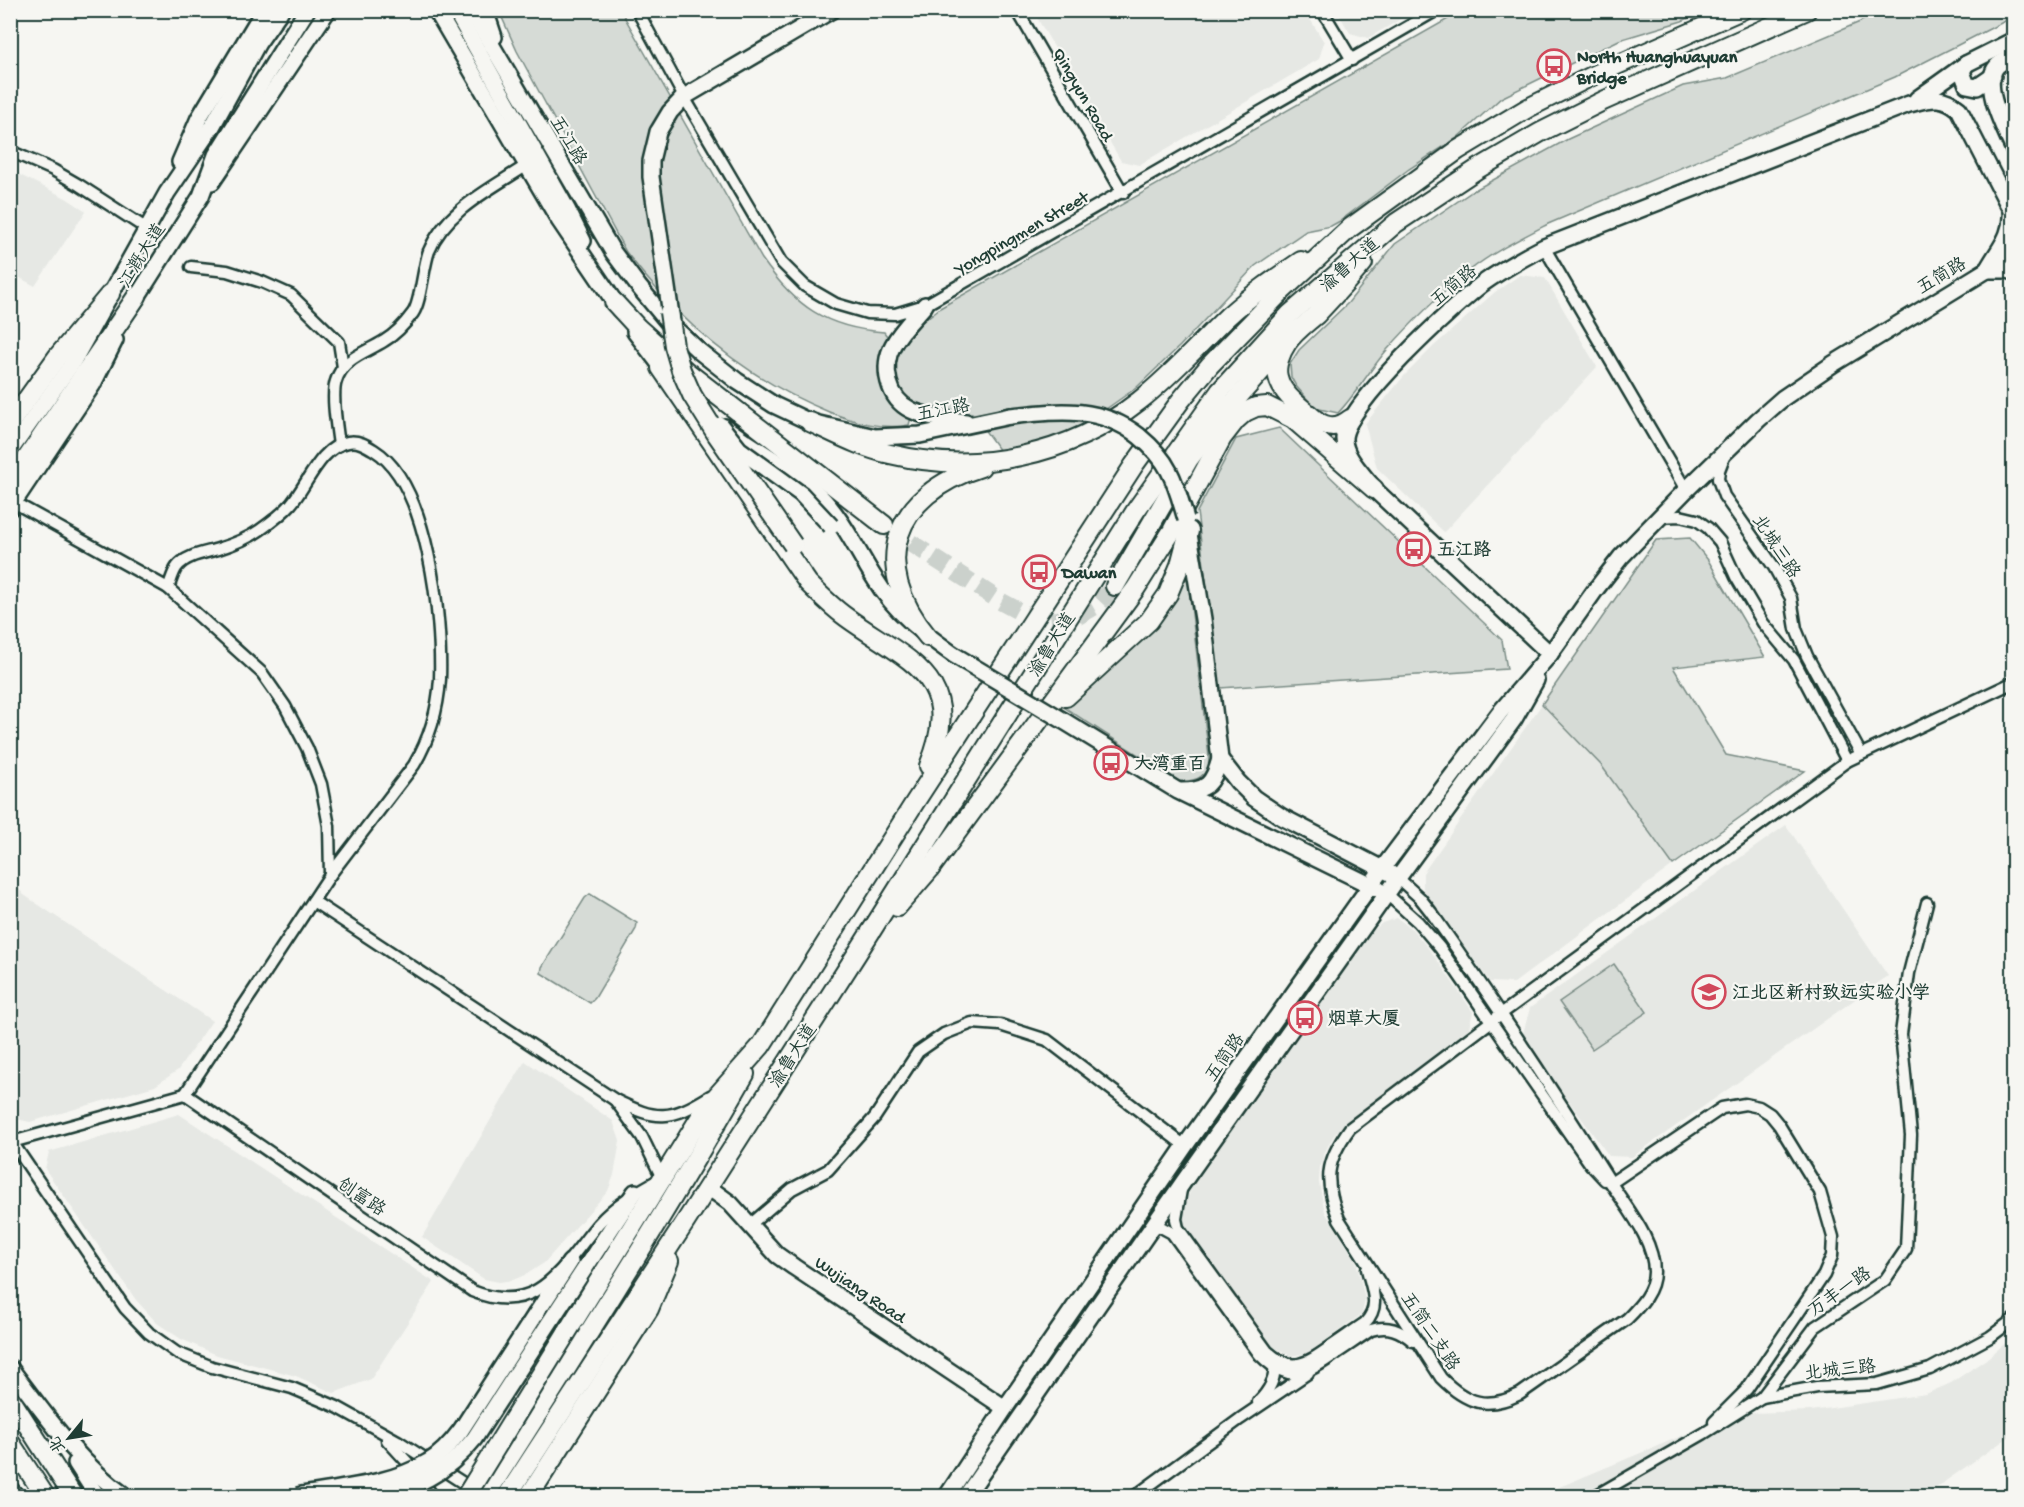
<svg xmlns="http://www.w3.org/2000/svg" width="2024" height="1507" font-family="'Gochi Hand','LXGW WenKai TC',sans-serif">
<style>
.built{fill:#e6e8e4}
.green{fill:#d6dbd6;stroke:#7a8c85;stroke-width:1.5}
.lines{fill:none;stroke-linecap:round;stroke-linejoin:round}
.highway-tunnel{stroke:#cbd1cc;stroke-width:18;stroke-dasharray:18 9;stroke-linecap:butt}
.street-casing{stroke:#1f3d34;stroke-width:15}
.secondary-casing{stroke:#1f3d34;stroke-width:20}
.highway-casing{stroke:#1f3d34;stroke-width:22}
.street{stroke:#f6f6f2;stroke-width:10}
.secondary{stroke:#f6f6f2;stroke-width:15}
.highway{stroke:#f6f6f2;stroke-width:18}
.secondary-bridge-casing{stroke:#1f3d34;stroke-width:20;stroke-linecap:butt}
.highway-bridge-casing{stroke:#1f3d34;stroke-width:22;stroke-linecap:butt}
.secondary-bridge{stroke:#f6f6f2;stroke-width:15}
.highway-bridge{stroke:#f6f6f2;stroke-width:18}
.labels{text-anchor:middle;stroke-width:4.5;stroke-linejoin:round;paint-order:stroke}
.poi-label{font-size:18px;font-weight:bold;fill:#1f3d34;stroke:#f6f6f2;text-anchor:start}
.street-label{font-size:18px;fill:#1f3d34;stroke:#f6f6f2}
</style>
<rect width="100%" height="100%" fill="#f6f6f2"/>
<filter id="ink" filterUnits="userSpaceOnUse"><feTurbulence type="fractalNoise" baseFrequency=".0167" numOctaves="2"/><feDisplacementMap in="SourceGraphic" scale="12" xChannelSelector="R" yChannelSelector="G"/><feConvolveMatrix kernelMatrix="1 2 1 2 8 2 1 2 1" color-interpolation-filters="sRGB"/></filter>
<g filter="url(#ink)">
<g class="built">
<polygon points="1033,11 1305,11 1324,42 1319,59 1139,165 1121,161"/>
<polygon points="1337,11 1415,11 1368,38 1350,33"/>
<polygon points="10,170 66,198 86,211 35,286 11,273"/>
<polygon points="1520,275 1545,278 1597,367 1444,532 1377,468 1365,424 1404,376 1434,346 1495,292"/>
<polygon points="1542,704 1601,765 1673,865 1514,983 1490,982 1423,889 1423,873"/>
<polygon points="1786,825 1888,976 1632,1157 1609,1156 1522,1037 1530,1008"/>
<polygon points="11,880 24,895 212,1021 178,1070 155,1086 30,1122 12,1118 10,1115"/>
<polygon points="1397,918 1413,930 1433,954 1473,1012 1469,1028 1346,1123 1334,1135 1326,1150 1320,1166 1319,1183 1325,1212 1356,1261 1365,1299 1362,1314 1308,1353 1291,1356 1273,1347 1185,1225 1182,1216 1184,1206 1191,1189 1367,936 1382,923"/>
<polygon points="525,1061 613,1121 620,1141 614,1175 608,1191 544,1263 527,1274 513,1280 499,1282 484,1279 422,1237"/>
<polygon points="179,1114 434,1282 371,1379 334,1393 296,1376 217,1355 181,1339 157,1323 136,1300 45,1169 49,1152"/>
<polygon points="2013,1337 2013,1434 1924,1496 1538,1496 1710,1424 1752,1413 1811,1411 1926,1394 1951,1383 1985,1360"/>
</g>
<g class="green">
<path d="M499 11H621L762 259C795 306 826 328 884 332L889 339 883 363 911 417 909 425C882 430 855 422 829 412 747 379 679 322 626 252L517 51Z"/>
<path d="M1462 11H1705L1682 21 1619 40 1501 98 1457 138 1409 169 1340 221 1331 226 1306 231 1255 266 1180 346 1136 388 1086 423 1066 436 1000 451 972 413C955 412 912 409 901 395 897 391 894 380 894 374 895 341 915 327 940 308Z"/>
<path d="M1877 11H2013V17L1895 77 1548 224C1521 238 1493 252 1469 271 1439 295 1411 323 1386 351 1369 371 1356 394 1338 413L1315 408 1296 386 1291 377 1290 364 1299 350 1348 303 1395 244 1473 191 1568 139 1683 86 1727 78 1860 22Z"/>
<polygon points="1279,428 1502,640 1507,669 1220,688 1197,512 1236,439"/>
<polygon points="1690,538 1708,560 1765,657 1673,667 1726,755 1805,771 1673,865 1601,765 1542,704 1656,540"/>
<path d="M1182 580H1188L1209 757C1209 776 1197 782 1179 781L1065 708 1156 624Z"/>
<polygon points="590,894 637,923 636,929 595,998 590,1003 541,973 542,967 585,898"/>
<polygon points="1614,964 1647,1012 1592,1049 1559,1002"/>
</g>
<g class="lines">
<polyline class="highway-tunnel" points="888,528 1000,601 1024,614 1051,621 1076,617 1097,605 1115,586"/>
<defs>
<g id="street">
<polyline points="637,10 684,97 781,262 805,286 836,304 867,313 895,314 925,305 1437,10"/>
<polyline points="1017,10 1123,193"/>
<polyline points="1322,10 1352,60"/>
<polyline points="10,151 53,170 79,185 147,229"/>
<polyline points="1544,247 1686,490"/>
<polyline points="191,267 227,271 262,282 291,295 339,342 343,367"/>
<path d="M339 445C337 429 331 395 336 381 343 358 365 353 384 341 396 334 405 324 413 313 421 302 423 267 429 251 446 210 491 189 527 165"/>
<polyline points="1724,457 1719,470 1718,479 1724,496 1774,567 1791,598 1796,629 1807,656 1861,754"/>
<polyline points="15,503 168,588 262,673 285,706 307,748 321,784 329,826 330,875"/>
<polyline points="1659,517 1680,516 1697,520 1708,528 1720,542 1736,577 1763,623 1794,660 1847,761"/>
<path d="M168 588C171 581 173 572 177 567 186 555 205 553 218 549 231 545 249 538 260 530 270 523 283 513 291 504 308 484 320 447 348 442 358 440 366 445 374 450 429 484 442 619 440 679 438 710 430 738 414 765L330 875 185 1094"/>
<path d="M1398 878 1420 898 1431 912C1493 1000 1554 1091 1611 1183 1627 1209 1654 1239 1654 1272 1654 1291 1640 1306 1627 1319L1520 1394C1487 1410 1467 1404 1441 1378L1339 1219C1324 1181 1325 1162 1350 1128L1501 1014 1847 761 2014 682"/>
<polyline points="1387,894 1418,922 1440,948 1591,1165 1605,1180"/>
<polyline points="313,901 615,1100"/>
<polyline points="10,1139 125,1308 149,1333 177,1353 212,1367 292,1388 337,1407 398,1441 474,1490"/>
<path d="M12 1142 185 1094 472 1291C538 1318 562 1267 598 1224 616 1204 638 1191 662 1178L642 1137 615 1100C657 1121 670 1121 710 1096"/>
<polyline points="1611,1183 1722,1108 1745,1104 1759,1107 1770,1114 1779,1125 1820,1192 1833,1237 1832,1256 1824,1275 1747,1389 1714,1422"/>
<path d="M1181 1190 1176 1219 1178 1228 1267 1351C1292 1374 1306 1364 1330 1347 1342 1339 1353 1331 1365 1323 1381 1306 1372 1290 1367 1269"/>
<polyline points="751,1224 792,1189 828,1170 875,1117 918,1052 944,1034 972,1023 1000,1025 1047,1040 1185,1146"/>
<path d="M1149 1231 1159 1226 1172 1233 1260 1355C1287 1382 1302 1377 1331 1357 1344 1348 1358 1339 1371 1330 1388 1325 1400 1330 1413 1341"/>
<polyline points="1762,1397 1817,1387 1877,1384 1930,1369 1990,1337 2014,1319"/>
<path d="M1258 1402C1268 1392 1278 1377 1273 1363"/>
<polyline points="387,1440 409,1464 433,1496"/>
<polyline points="1135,1496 1240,1419 1308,1373"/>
<polyline points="1595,1496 1703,1434 1762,1397 1815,1327 1885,1280 1906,1249 1911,1135 1901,1034 1909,973 1927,903"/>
</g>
<g id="secondary">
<polyline points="436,10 559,220 620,310"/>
<polyline points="455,10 568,211 583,241"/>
<polyline points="471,10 613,252 639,287 668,322 699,351 737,381 774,405 810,422 875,437 920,435 1010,416"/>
<polyline points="485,10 494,37"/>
<path d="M2014 56C2009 59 2001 62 1997 66 1980 85 2006 131 2014 150"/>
<polyline points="1966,64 1962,72 1967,85 1977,87 1993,76"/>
<polyline points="1917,99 1966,64 2014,40"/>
<polyline points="658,132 670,112 684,97 832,10"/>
<polyline points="180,162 199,118 264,10"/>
<polyline points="212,182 328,10"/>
<polyline points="132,305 201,196 216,155 307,10"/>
<path d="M925 305C914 318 901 330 893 345 881 367 888 399 911 410 928 418 948 419 966 422"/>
<polyline points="635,332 668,375"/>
<path d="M725 427C755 450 792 468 819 495 843 519 857 551 875 579 895 612 923 633 954 655"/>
<polyline points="10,451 71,365 167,193 213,125 258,43 281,10"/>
<polyline points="10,508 93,384 115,340"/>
<polyline points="1189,534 1203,619 1220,759 1238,782 1254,798 1282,817 1390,873"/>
<path d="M1550 654 1374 489C1364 475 1344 457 1344 439 1344 406 1454 306 1482 284 1501 270 1523 258 1544 247L1909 104C1930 99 1941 94 1959 109L2011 210C2013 236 1999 248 1987 270H2007L2014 272"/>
<polyline points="1064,721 1178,791 1378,889"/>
<path d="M1181 791C1207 791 1213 784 1220 759"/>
<polyline points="708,1187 730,1203 777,1255 794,1267 1005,1408"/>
<polyline points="536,1314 570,1262"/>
<polyline points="555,1314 635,1192"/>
<path d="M10 1368C45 1414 78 1463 125 1496"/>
<polyline points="76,1463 97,1496"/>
<polyline points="10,1489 16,1496"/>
<polyline points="947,1496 1005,1408 1185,1146 1382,869 1501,711 1550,654 1596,589 1621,557 1686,490 1758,420 1783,398 1833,364 1987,270 2014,246"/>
<polyline points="966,1496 1184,1181 1398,878 1514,719 1536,680"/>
</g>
<g id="highway">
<polyline points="614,302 638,328 686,371 884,525"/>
<path d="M661 368 808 583C820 595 832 607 846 617 908 662 966 676 929 766"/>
<path d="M1350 419C1335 431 1323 427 1310 415 1298 405 1282 394 1278 377 1275 366 1281 352 1287 343 1294 332 1307 323 1317 314 1333 297 1348 281 1363 263"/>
<path d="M810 422C836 434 862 448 890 454 977 475 1069 456 1139 401 1172 375 1199 344 1228 316 1251 295 1276 278 1301 261"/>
<polyline points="10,423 58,356 110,294"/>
<polyline points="10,483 137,296"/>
<polyline points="1115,586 1189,459 1223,414 1287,342"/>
<path d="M928 637C868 565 893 494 981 467"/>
<polyline points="1066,697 1149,621 1168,594 1180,565 1189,531"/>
<polyline points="897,907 930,869 1136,588 1172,531 1222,438 1236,420 1245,412 1256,407 1267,406 1293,419 1374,489"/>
<polyline points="572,1324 706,1108 761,1046 915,802 1134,465 1181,400 1210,365 1282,291 1350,228 1458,150 1528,108 1592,76 1742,10"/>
<polyline points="10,1398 73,1496"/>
<polyline points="10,1442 45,1496"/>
<path d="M485 1496C574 1357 663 1218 745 1074"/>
<polyline points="507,1496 686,1221 858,952 1136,510 1220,391 1290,314 1396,223 1476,170 1541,132 1603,101 1807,10"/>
<polyline points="529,1496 649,1309 669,1261"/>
</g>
</defs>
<use href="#street" class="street-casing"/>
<use href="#secondary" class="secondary-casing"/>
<use href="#highway" class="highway-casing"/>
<use href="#street" class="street"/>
<use href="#secondary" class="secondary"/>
<use href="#highway" class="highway"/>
<defs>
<g id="secondary-bridge">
<polyline points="658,132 651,161 651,177 672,322"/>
<path d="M1010 416C1058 411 1099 405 1139 436 1151 446 1162 457 1169 471 1177 486 1181 503 1186 519"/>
<polyline points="720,425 739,449 801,494 831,526"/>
<polyline points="954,655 1064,721"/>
<path d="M297 1496C340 1488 390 1485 428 1462 442 1454 452 1442 461 1430L536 1314"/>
<path d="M373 1496C417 1487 445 1475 474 1439L555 1314"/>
</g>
<g id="highway-bridge">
<polyline points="669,312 674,346 681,370 692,395 717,435 793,545"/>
<polyline points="466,1496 572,1324"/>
</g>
</defs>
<use href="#secondary-bridge" class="secondary-bridge-casing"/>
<use href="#highway-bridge" class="highway-bridge-casing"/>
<use href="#secondary-bridge" class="secondary-bridge"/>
<use href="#highway-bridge" class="highway-bridge"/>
</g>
</g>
<defs>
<symbol id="bus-ring" viewBox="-11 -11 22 22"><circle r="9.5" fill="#f6f6f2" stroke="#d1495b" stroke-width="1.5"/><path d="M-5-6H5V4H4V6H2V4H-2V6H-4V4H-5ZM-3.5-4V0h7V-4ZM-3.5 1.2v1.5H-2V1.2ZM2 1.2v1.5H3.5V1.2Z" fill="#d1495b"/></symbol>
<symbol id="school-ring" viewBox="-11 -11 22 22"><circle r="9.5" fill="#f6f6f2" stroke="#d1495b" stroke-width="1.5"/><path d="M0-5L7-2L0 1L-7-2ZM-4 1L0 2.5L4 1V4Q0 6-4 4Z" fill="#d1495b"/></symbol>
</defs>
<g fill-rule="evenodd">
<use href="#bus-ring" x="1535" y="47" width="38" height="38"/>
<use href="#bus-ring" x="1395" y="530" width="38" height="38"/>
<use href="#bus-ring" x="1020" y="553" width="38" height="38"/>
<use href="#bus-ring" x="1092" y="744" width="38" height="38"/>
<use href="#school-ring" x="1690" y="973" width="38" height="38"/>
<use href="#bus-ring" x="1286" y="999" width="38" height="38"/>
</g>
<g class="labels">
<g class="poi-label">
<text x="1577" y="62">North Huanghuayuan<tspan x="1577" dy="21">Bridge</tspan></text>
<text x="1437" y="555">五江路</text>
<text x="1062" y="578">Dawan</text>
<text x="1134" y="769">大湾重百</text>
<text x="1732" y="998">江北区新村致远实验小学</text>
<text x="1328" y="1024">烟草大厦</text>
</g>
<g class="street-label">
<text transform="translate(1084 94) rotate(60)" y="6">Qingyun Road</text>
<text transform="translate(569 140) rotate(59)" y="6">五江路</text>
<text transform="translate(1021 232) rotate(-30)" y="6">Yongpingmen Street</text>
<text transform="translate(141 255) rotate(-58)" y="6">江溉大道</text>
<text transform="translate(1349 264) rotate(-41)" y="6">渝鲁大道</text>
<text transform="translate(1941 275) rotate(-31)" y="6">五简路</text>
<text transform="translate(1453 285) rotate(-40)" y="6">五简路</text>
<text transform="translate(943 409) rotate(-11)" y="6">五江路</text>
<text transform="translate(1777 546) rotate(57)" y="6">北城三路</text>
<text transform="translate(1051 644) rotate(-58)" y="6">渝鲁大道</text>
<text transform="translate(792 1055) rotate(-57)" y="6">渝鲁大道</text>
<text transform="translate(1224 1057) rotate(-55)" y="6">五简路</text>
<text transform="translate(362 1196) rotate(34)" y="6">创富路</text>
<text transform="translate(861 1289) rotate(34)" y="6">Wujiang Road</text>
<text transform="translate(1839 1291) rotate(-35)" y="6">万丰一路</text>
<text transform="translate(1431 1331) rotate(56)" y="6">五简二支路</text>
<text transform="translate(1840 1369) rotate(-6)" y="6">北城三路</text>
</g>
</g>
<rect width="2024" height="1507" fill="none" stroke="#f6f6f2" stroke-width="36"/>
<rect x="18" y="18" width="1988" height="1471" fill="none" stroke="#1f3d34" stroke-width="2" filter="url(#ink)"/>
<g transform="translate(69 1438) rotate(240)" stroke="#f6f6f2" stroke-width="4.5" paint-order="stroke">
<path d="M0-4.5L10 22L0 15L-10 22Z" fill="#1f3d34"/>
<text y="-9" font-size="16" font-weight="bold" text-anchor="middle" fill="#1f3d34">北</text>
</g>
</svg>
